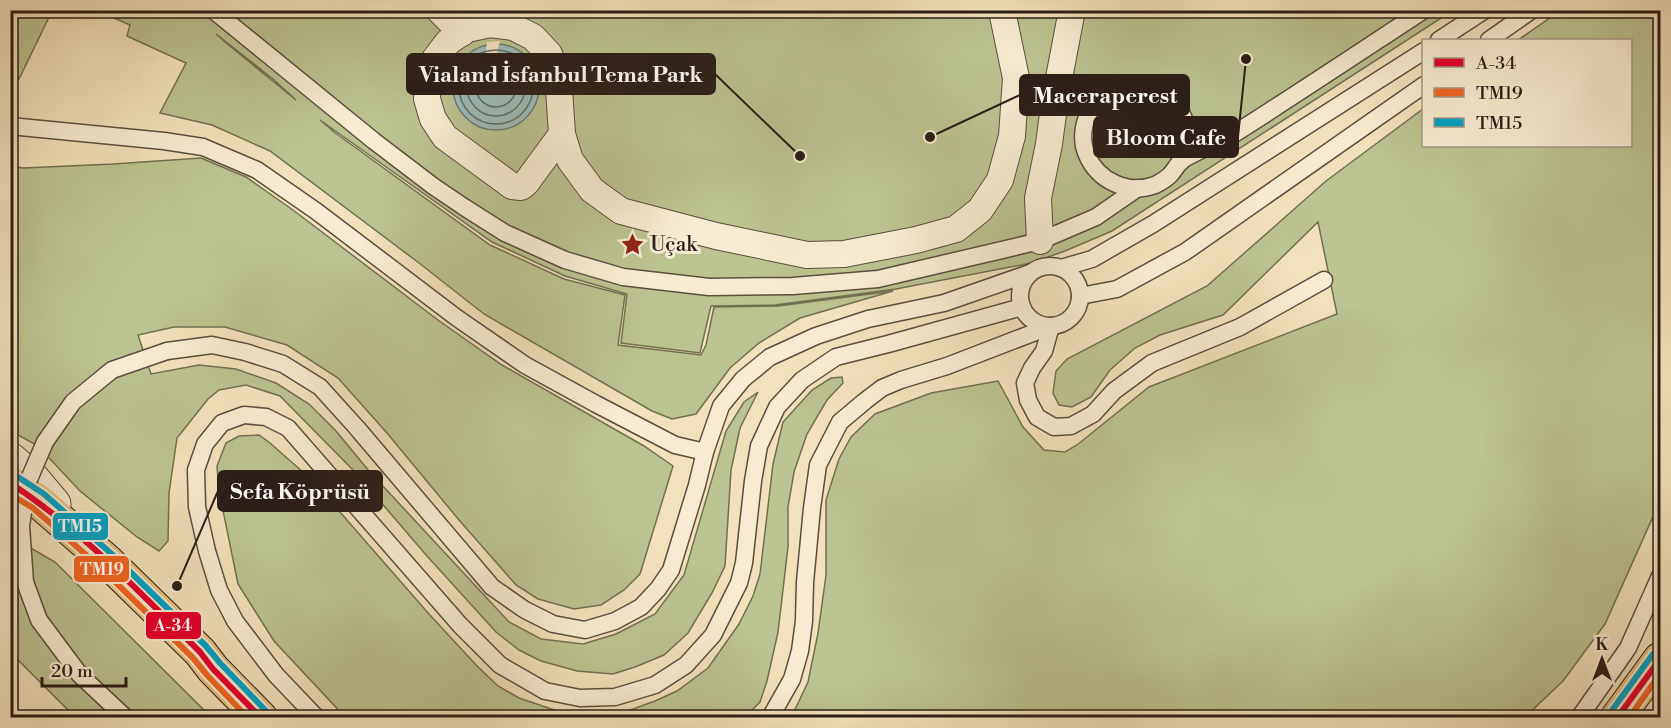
<svg xmlns="http://www.w3.org/2000/svg" width="1671" height="728" font-family="'Libre Bodoni',serif">
<style>
.green{fill:#bbc390;stroke:#727054;stroke-width:1.5;fill-rule:evenodd}
.water{fill:#9dbcb9;stroke:#6f7c79;stroke-width:1.5}
.pier{fill:#f2e2bb}
.lines{fill:none;stroke-linecap:round;stroke-linejoin:round}
.shore{stroke:#636c68;stroke-width:1.5}
.service-casing{stroke:#5b4e41;stroke-width:19}
.pedestrian-casing{stroke:#5b4e41;stroke-width:28}
.tertiary-casing{stroke:#5b4e41;stroke-width:35}
.primary-casing{stroke:#291d18;stroke-width:35}
.service{stroke:#f7ecd3;stroke-width:16}
.pedestrian{stroke:#f7ecd3;stroke-width:26}
.tertiary{stroke:#f7ecd3;stroke-width:33}
.primary{stroke:#e9c17e;stroke-width:33}
.service-bridge-casing{stroke:#5b4e41;stroke-width:19;stroke-linecap:butt}
.service-bridge{stroke:#f7ecd3;stroke-width:16}
.bus-1-casing{stroke:#f7ecd3;stroke-width:10}
.bus-2-casing{stroke:#f7ecd3;stroke-width:10}
.bus-3-casing{stroke:#f7ecd3;stroke-width:10}
.bus-1{stroke:#e4002b;stroke-width:6}
.bus-2{stroke:#f26522;stroke-width:6}
.bus-3{stroke:#02a2c5;stroke-width:6}
.labels{text-anchor:middle;stroke-width:6;stroke-linejoin:round;paint-order:stroke}
.poi-label{font-size:21px;fill:#291d18;stroke:#f7ecd3;text-anchor:start}
.leader{fill:none;stroke:#291d18;stroke-width:2}
.callout-dot{fill:#291d18;stroke:#f7ecd3;stroke-width:2}
.callout{fill:#291d18;stroke:#291d18;stroke-width:2}
.callout-label{font-size:22px;text-anchor:middle;font-weight:bold;fill:#fff}
.line-badge{stroke:#f7ecd3;stroke-width:2}
.badge-label{font-size:16px;text-anchor:middle;font-weight:bold;fill:#fff}
</style>
<rect width="100%" height="100%" fill="#f2e2bb"/>
<filter id="stains"><feTurbulence type="fractalNoise" baseFrequency=".00333" numOctaves="4"/><feColorMatrix values="0 0 0 0 .2 0 0 0 0 .09 0 0 0 0 .02 0 0 0 .5 -.17"/></filter>
<radialGradient id="worn" r=".72"><stop offset=".6" stop-color="#630" stop-opacity="0"/><stop offset="1" stop-color="#630" stop-opacity=".3"/></radialGradient>
<g class="green">
<polygon points="11,10 52,11 19,79 11,88"/>
<path d="M98 11H1452L1112 231 1065 251 1031 263 896 289 775 305 711 306 700 353 621 343 627 294 565 276 492 242 320 120 334 132 490 245 564 279 625 295 618 345 701 355 706 345 714 307 778 306 893 291 800 318 759 343 730 368 696 414 672 419 652 411 484 314 419 263 270 151 212 125 160 113 186 63 127 36 130 25ZM216 34 273 79 296 100 225 42Z"/>
<polygon points="1560,11 1660,11 1660,501 1605,624 1563,681 1525,717 791,718 808,682 818,633 826,575 826,500 839,459 851,437 875,414 931,393 998,381 1023,427 1044,450 1065,452 1077,445 1149,387 1337,314 1318,222 1223,315 1160,335 1135,348 1110,370 1091,397 1072,407 1059,405 1053,393 1056,371 1067,359 1207,286 1326,181 1423,109 1424,146 1630,146 1630,40 1518,40"/>
<polygon points="201,158 246,177 293,210 438,320 502,365 644,446 673,466 640,574 624,590 601,605 574,609 538,599 516,585 459,520 387,433 338,378 287,345 225,327 174,327 138,335 151,374 199,365 236,369 276,383 309,404 336,431 369,471 509,622 541,639 583,644 616,634 655,614 684,575 726,431 744,402 758,392 740,428 731,470 725,566 712,593 688,633 664,655 635,667 613,674 577,671 541,661 519,650 496,632 427,556 354,471 280,396 246,385 219,390 208,399 177,438 169,493 168,541 159,551 137,537 80,491 38,446 11,431 10,166 23,168 113,164"/>
<polygon points="842,377 843,383 827,400 807,434 794,472 788,507 788,547 778,632 767,681 760,702 745,717 345,717 274,641 238,584 219,491 217,466 226,443 239,436 259,435 270,443 312,480 429,614 477,666 498,686 519,698 569,715 622,713 655,701 677,691 708,668 739,624 753,596 760,574 773,464 783,422 812,390 831,378"/>
<polygon points="10,536 55,562 211,717 75,717 11,653"/>
</g>
<circle class="water" cx="496" cy="87" r="43"/>
<polygon class="pier" points="500,41 497,53 496,71 500,86 490,88 484,69 487,42"/>
<g class="lines">
<g class="shore">
<circle cx="496" cy="87" r="37"/>
<circle cx="496" cy="87" r="29"/>
<circle cx="496" cy="87" r="20"/>
</g>
<defs>
<g id="service">
<polyline points="213,10 374,141 433,186 464,207 505,233 565,260 623,277 709,287 793,286 878,279 1040,241 1096,217 1138,188"/>
<polyline points="1439,40 1485,10"/>
<polyline points="1489,40 1532,10"/>
<polyline points="10,126 164,141 203,147 257,170 316,211 457,318 525,365 596,404 675,445 705,452"/>
<path d="M1181 162C1185 150 1189 139 1186 126 1177 83 1116 69 1092 108 1083 121 1080 140 1087 155 1098 181 1128 195 1155 185 1159 183 1166 179 1170 175 1174 171 1177 165 1181 161 1195 151 1218 144 1234 134 1297 94 1360 52 1424 10"/>
<circle cx="1050" cy="296" r="30"/>
<polyline points="1061,268 1092,259 1153,224 1424,51"/>
<polyline points="1080,296 1117,289 1185,252 1424,85"/>
<polyline points="1051,326 1044,351 1032,368 1025,383 1028,400 1037,417 1054,427 1071,426 1093,414 1114,391 1152,363 1240,327 1324,280"/>
<polyline points="167,351 212,345 245,352 283,364 320,387 357,428 492,587 525,610 553,624 585,630 615,621 641,607 658,589 671,570 697,485 705,452 721,406 743,379 770,357 816,336 868,319 944,303 1030,273"/>
<polyline points="317,718 276,675 235,621 219,590 207,551 197,507 196,470 205,444 222,423 244,415 266,417 288,428 460,625 500,665 545,691 580,698 615,697 655,685 686,665 713,635 739,583 744,563 753,481 759,446 777,407 802,380 836,357 888,344 1022,307"/>
<polyline points="770,718 792,679 800,651 804,621 805,582 812,508 818,465 840,422 865,401 882,388 901,380 947,366 1051,326"/>
<polyline points="1579,718 1628,648 1660,576"/>
</g>
<g id="pedestrian">
<polyline points="439,10 462,33"/>
<polyline points="562,134 526,183 521,187 512,186 445,137 433,119 427,99 428,78 435,59 448,42 467,29 490,24 513,27 533,37 549,54 558,75 562,134 570,160 592,190 621,211 716,236 807,255 844,254 916,240 956,229 980,210 1000,180 1012,136 1016,78 1002,11"/>
<polyline points="1040,241 1038,198 1049,144 1055,99 1072,10"/>
</g>
<polyline id="tertiary" points="10,459 33,479 54,504"/>
<g id="primary">
<polyline points="10,483 38,501 108,562 200,652 213,669 261,718"/>
<polyline points="1617,718 1660,659"/>
</g>
</defs>
<use href="#service" class="service-casing"/>
<use href="#pedestrian" class="pedestrian-casing"/>
<use href="#tertiary" class="tertiary-casing"/>
<use href="#primary" class="primary-casing"/>
<use href="#service" class="service"/>
<use href="#pedestrian" class="pedestrian"/>
<use href="#tertiary" class="tertiary"/>
<use href="#primary" class="primary"/>
<defs>
<polyline id="service-bridge" points="126,718 80,675 39,620 25,582 21,526 27,484 45,442 73,402 112,370 167,351"/>
</defs>
<use href="#service-bridge" class="service-bridge-casing"/>
<use href="#service-bridge" class="service-bridge"/>
<defs>
<g id="bus-1">
<path d="M10 483C81 529 140 593 200 652L213 669 261 718"/>
<polyline points="1617,718 1660,659"/>
</g>
<g id="bus-2">
<polyline points="10,494 33,508 102,569 193,658 207,675 248,718"/>
<polyline points="1629,718 1660,674"/>
</g>
<g id="bus-3">
<polyline points="15,475 44,494 114,556 206,646 220,663 267,712"/>
<polyline points="1610,713 1653,654"/>
</g>
</defs>
<use href="#bus-1" class="bus-1-casing"/>
<use href="#bus-2" class="bus-2-casing"/>
<use href="#bus-3" class="bus-3-casing"/>
<use href="#bus-1" class="bus-1"/>
<use href="#bus-2" class="bus-2"/>
<use href="#bus-3" class="bus-3"/>
</g>
<defs>
<symbol id="sight-bare" viewBox="-9 -9 18 18"><path d="M0-6L1.8-2.2L6-1.7L2.9 1.2L3.7 5.4L0 3.3L-3.7 5.4L-2.9 1.2L-6-1.7L-1.8-2.2Z" fill="#8f2418" stroke="#f7ecd3" stroke-width="2.5" paint-order="stroke"/></symbol>
</defs>
<g fill-rule="evenodd">
<use href="#sight-bare" x="616" y="228" width="33" height="33"/>
</g>
<g class="labels">
<g class="poi-label">
<text x="650" y="251">Uçak</text>
</g>
</g>
<path class="leader" d="M800 156L715 74M930 137L1020 95M1246 59L1238 137M177 586L218 491"/>
<g class="callout-dot">
<circle cx="800" cy="156" r="6"/>
<circle cx="930" cy="137" r="6"/>
<circle cx="1246" cy="59" r="6"/>
<circle cx="177" cy="586" r="6"/>
</g>
<g class="callout">
<rect x="407" y="54" width="308" height="40" rx="6"/>
<rect x="1020" y="75" width="169" height="40" rx="6"/>
<rect x="1094" y="117" width="144" height="40" rx="6"/>
<rect x="218" y="471" width="164" height="40" rx="6"/>
</g>
<g class="callout-label">
<text x="561" y="82">Vialand İsfanbul Tema Park</text>
<text x="1105" y="103">Maceraperest</text>
<text x="1166" y="145">Bloom Cafe</text>
<text x="300" y="499">Sefa Köprüsü</text>
</g>
<g class="line-badge">
<rect x="52" y="512" width="57" height="29" rx="6" fill="#02a2c5"/>
<rect x="73" y="555" width="57" height="28" rx="6" fill="#f26522"/>
<rect x="145" y="611" width="57" height="29" rx="6" fill="#e4002b"/>
</g>
<g class="badge-label">
<text x="80" y="532">TM15</text>
<text x="102" y="575">TM19</text>
<text x="173" y="631">A-34</text>
</g>
<rect width="1671" height="728" fill="none" stroke="#f2e2bb" stroke-width="36"/>
<rect x="12" y="12" width="1647" height="704" fill="none" stroke="#291d18" stroke-width="3"/>
<rect x="18" y="18" width="1635" height="692" fill="none" stroke="#291d18" stroke-width="1.5"/>
<rect x="1422" y="39" width="210" height="108" fill="#f7ecd3" stroke="#a59988" stroke-width="1.5"/>
<rect x="1434" y="58" width="30" height="9" fill="#e4002b" stroke="#a59988" stroke-width="1.5"/>
<text x="1476" y="69" font-size="18" fill="#291d18">A-34</text>
<rect x="1434" y="88" width="30" height="9" fill="#f26522" stroke="#a59988" stroke-width="1.5"/>
<text x="1476" y="99" font-size="18" fill="#291d18">TM19</text>
<rect x="1434" y="118" width="30" height="9" fill="#02a2c5" stroke="#a59988" stroke-width="1.5"/>
<text x="1476" y="129" font-size="18" fill="#291d18">TM15</text>
<g transform="translate(1602 659)" stroke="#f7ecd3" stroke-width="4.5" paint-order="stroke">
<path d="M0-4.5L10 22L0 15L-10 22Z" fill="#291d18"/>
<text y="-9" font-size="16" font-weight="bold" text-anchor="middle" fill="#291d18">K</text>
</g>
<path d="M42 677v9h84v-9" fill="none" stroke="#291d18" stroke-width="3"/>
<text x="51" y="677" font-size="18" fill="#291d18" stroke="#f7ecd3" stroke-width="4.5" paint-order="stroke">20 m</text>
<rect width="100%" height="100%" filter="url(#stains)"/>
<rect width="100%" height="100%" fill="url(#worn)"/>
</svg>
